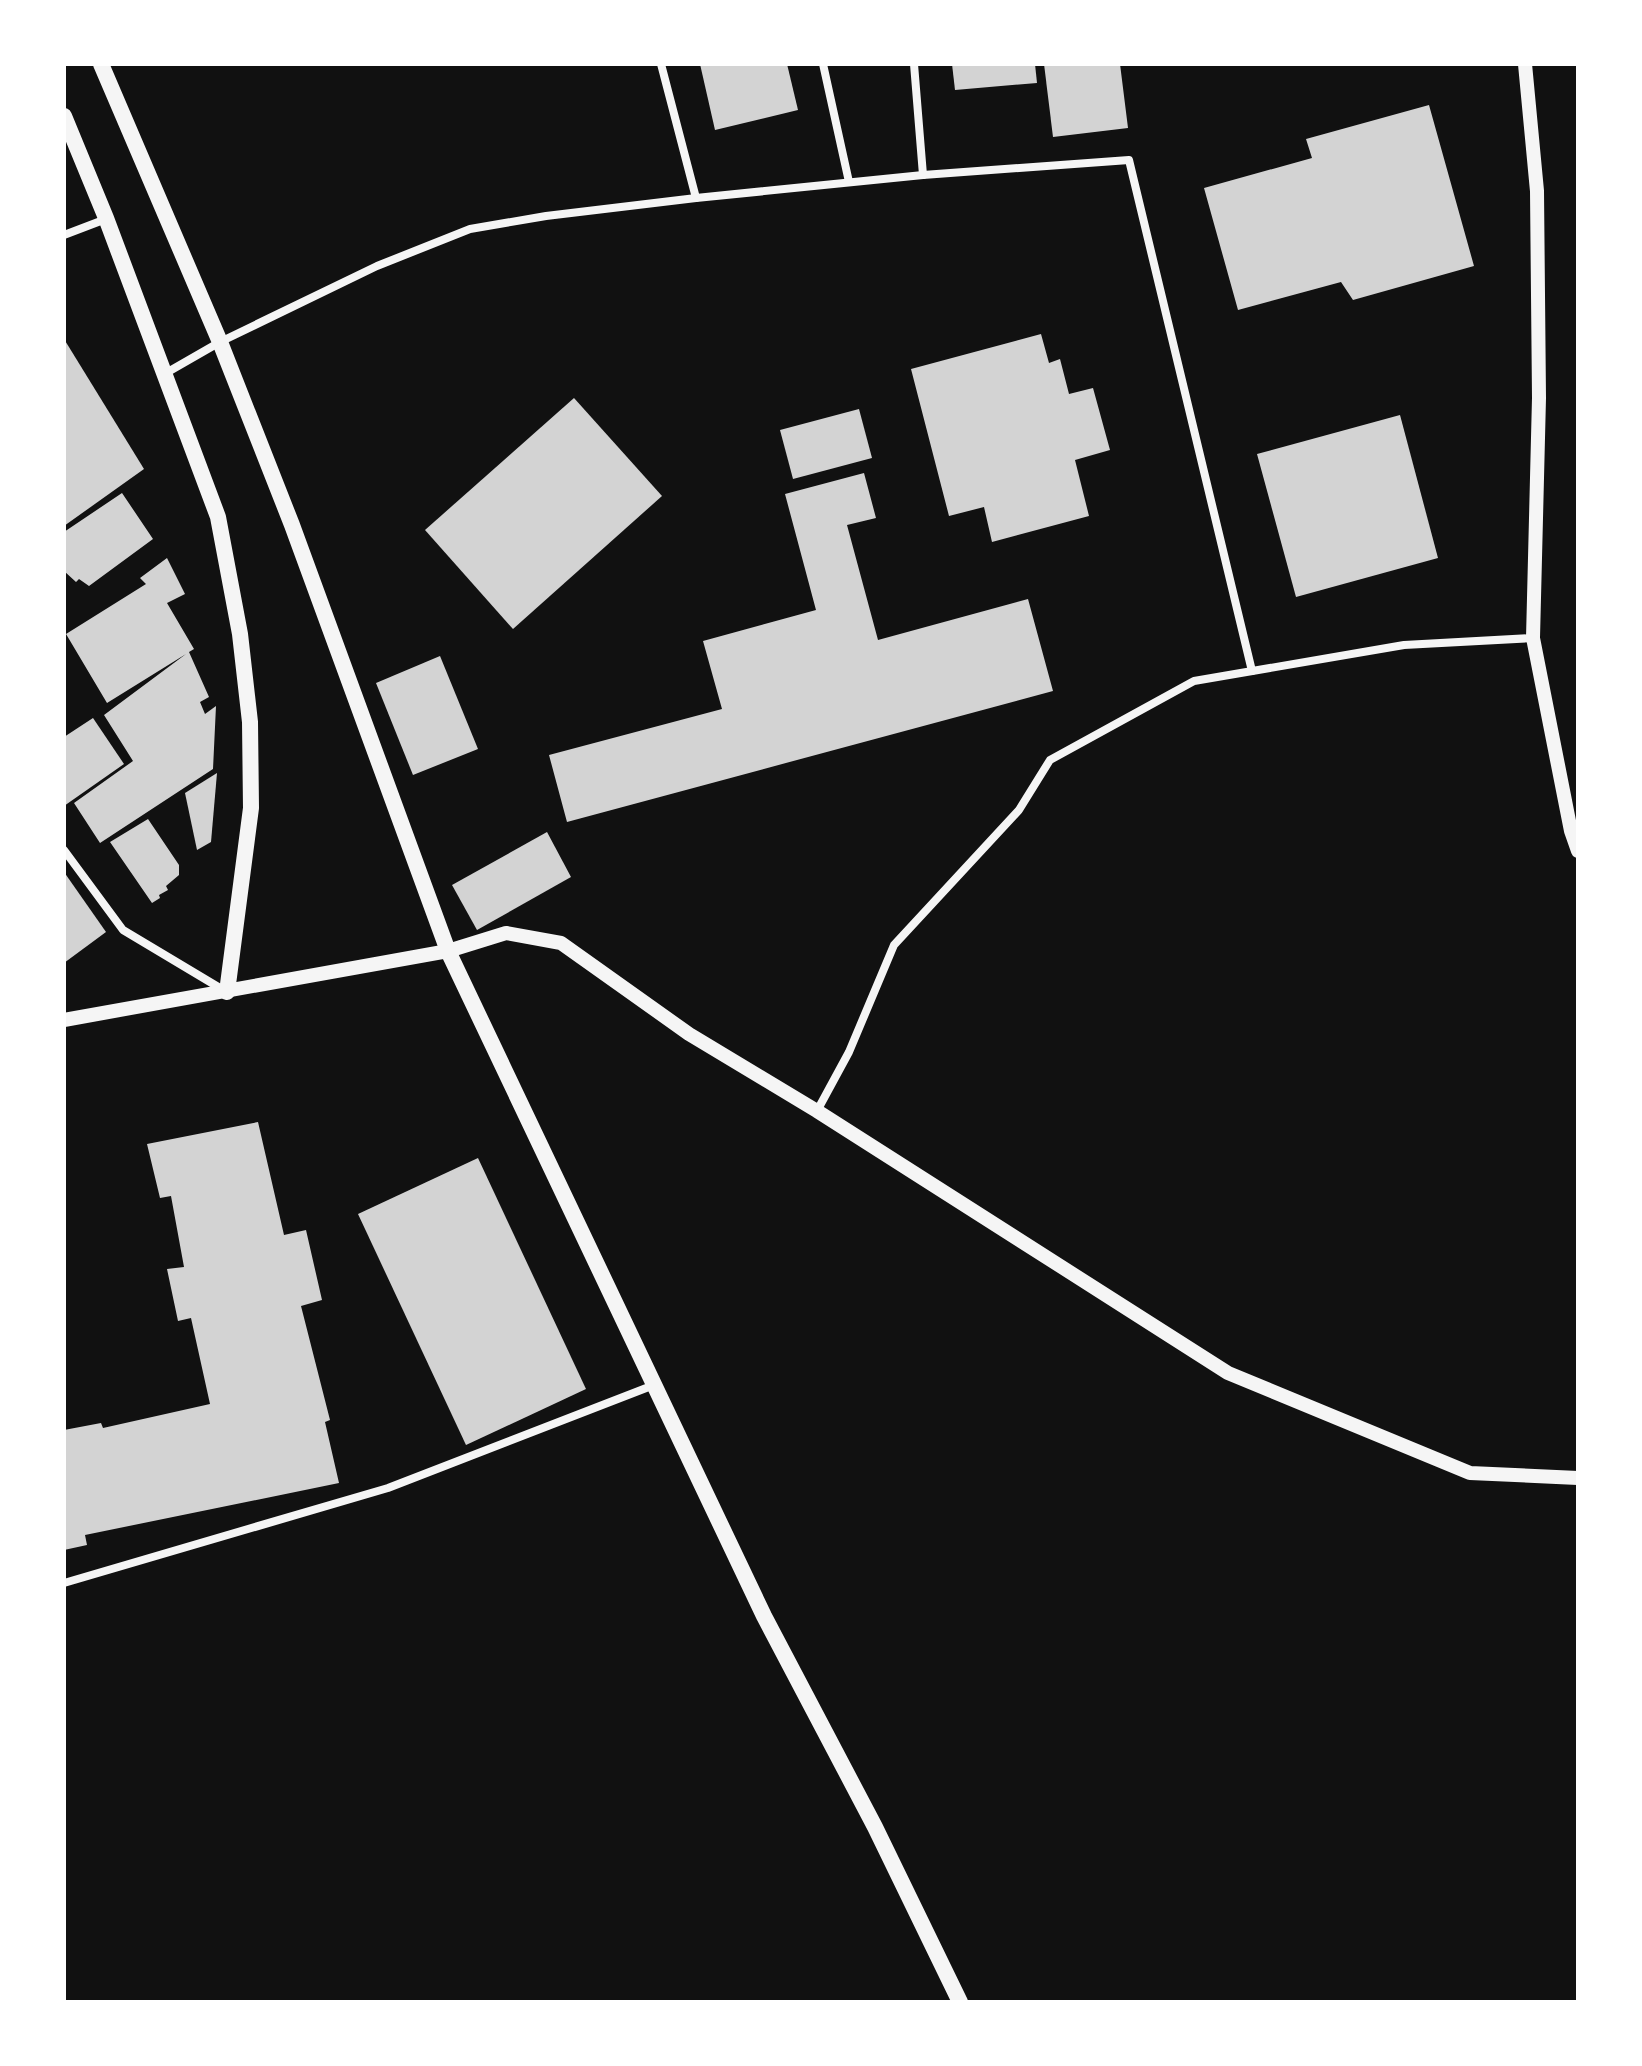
<svg xmlns="http://www.w3.org/2000/svg" width="1642" height="2066" font-family="Montserrat,sans-serif">
<style>
.building{fill:#d3d3d3}
.lines{fill:none;stroke-linecap:round;stroke-linejoin:round}
.minor{stroke:#f5f5f5;stroke-width:8}
.tertiary{stroke:#f5f5f5;stroke-width:14}
.secondary{stroke:#f5f5f5;stroke-width:16}
</style>
<rect width="100%" height="100%" fill="#111"/>
<g class="building">
<polygon points="700,64 787,64 798,110 715,130"/>
<polygon points="952,64 1035,64 1037,83 955,90"/>
<polygon points="1044,64 1120,64 1128,128 1053,137"/>
<polygon points="1429,105 1474,266 1353,300 1341,282 1238,310 1204,188 1312,158 1306,139"/>
<polygon points="1041,334 1049,363 1060,359 1069,394 1093,388 1110,450 1075,460 1089,516 992,542 984,507 949,516 911,369"/>
<polygon points="64,339 144,469 64,526"/>
<polygon points="574,398 662,496 513,629 425,530"/>
<polygon points="859,409 872,458 793,479 780,430"/>
<polygon points="1400,415 1438,558 1296,597 1257,454"/>
<polygon points="864,473 876,518 847,525 878,640 1028,599 1053,691 567,822 549,755 722,709 703,641 816,610 785,494"/>
<polygon points="122,493 153,539 89,586 79,579 76,582 64,571 64,532"/>
<polygon points="167,558 185,594 167,603 194,649 189,652 209,697 200,702 205,714 216,706 213,769 100,843 74,803 133,761 104,715 186,654 107,703 66,634 146,584 140,578"/>
<polygon points="440,656 478,749 413,775 376,683"/>
<polygon points="93,718 124,764 64,806 64,737"/>
<polygon points="217,773 211,842 197,850 185,793"/>
<polygon points="148,819 179,865 179,875 166,886 168,890 159,895 160,898 152,903 110,842"/>
<polygon points="547,832 571,877 477,930 452,885"/>
<polygon points="64,872 106,932 64,963"/>
<polygon points="258,1122 284,1235 306,1230 322,1300 301,1306 330,1420 325,1422 339,1483 85,1535 87,1545 64,1550 64,1430 101,1423 103,1428 210,1404 191,1318 178,1321 167,1269 184,1267 171,1196 160,1198 147,1144"/>
<polygon points="478,1158 586,1389 466,1445 358,1214"/>
</g>
<g class="lines">
<g class="minor">
<polyline points="661,64 696,198"/>
<polyline points="823,64 849,182"/>
<polyline points="914,64 923,175"/>
<polyline points="64,235 106,219"/>
<polyline points="166,373 220,342 377,266 470,229 546,216 696,198 923,175 1129,160 1252,671"/>
<polyline points="64,850 123,930 225,991"/>
<polyline points="817,1111 849,1052 894,945 1019,810 1050,760 1194,681 1404,645 1533,638"/>
<polyline points="64,1583 388,1488 654,1385"/>
</g>
<g class="tertiary">
<polyline points="1525,64 1537,191 1539,398 1533,638 1571,831 1578,851"/>
<polyline points="64,1020 448,951 506,933 561,943 689,1034 817,1111 1228,1373 1470,1473 1578,1478"/>
</g>
<g class="secondary">
<polyline points="101,64 220,342 292,525 448,951 764,1616 875,1827 960,2002"/>
<polyline points="64,116 106,218 218,517 240,634 250,722 251,808 227,992"/>
</g>
</g>
<rect width="1642" height="2066" fill="none" stroke="#ffffff" stroke-width="132"/>
</svg>
